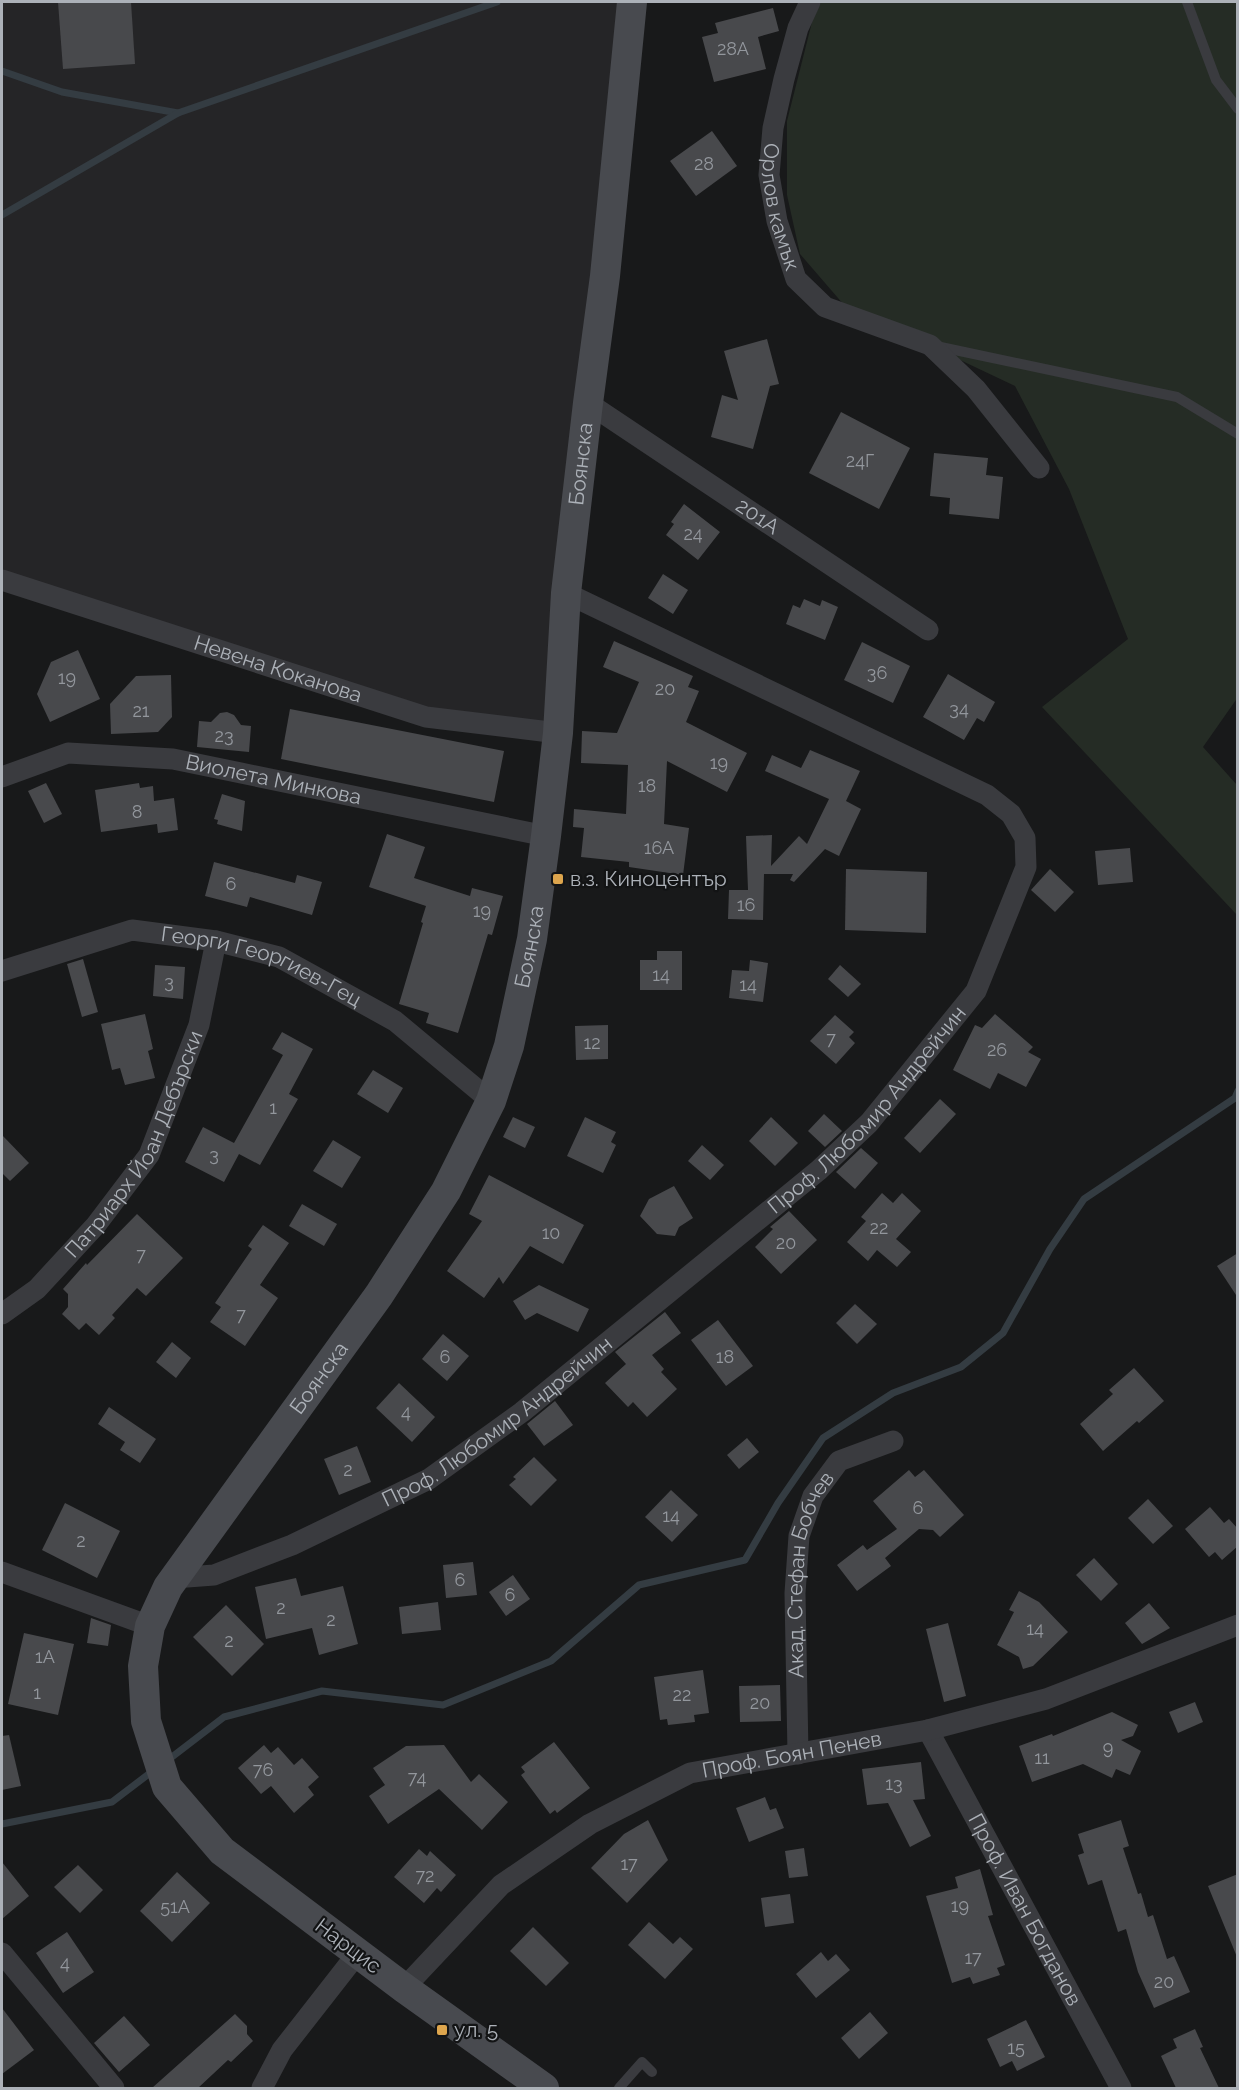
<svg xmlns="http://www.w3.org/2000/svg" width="1239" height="2090" font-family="Raleway,sans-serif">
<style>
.built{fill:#252527}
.green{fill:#252c25}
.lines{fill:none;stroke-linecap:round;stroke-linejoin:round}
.stream{stroke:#343c42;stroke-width:7}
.building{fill:#48494c}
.service{stroke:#3a3b3f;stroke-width:10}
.minor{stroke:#3a3b3f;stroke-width:21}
.secondary{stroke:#484a4f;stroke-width:30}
.poi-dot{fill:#dda54d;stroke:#131415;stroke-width:2}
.labels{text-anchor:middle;stroke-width:4.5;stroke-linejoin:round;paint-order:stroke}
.number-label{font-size:18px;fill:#93979d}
.street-label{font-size:21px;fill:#acb1b8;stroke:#131415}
.poi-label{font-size:21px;fill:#acb1b8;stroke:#131415;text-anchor:start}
</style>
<rect width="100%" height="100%" fill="#18191a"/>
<polygon class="built" points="2,2 632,2 558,733 426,717 2,571"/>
<polygon class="green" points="821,2 1237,2 1238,697 1203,747 1237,785 1237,915 1042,707 1128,639 1069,489 1015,386 844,305 800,254 787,195 787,121 812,22"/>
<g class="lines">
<g class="stream">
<polyline points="2,71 62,92 178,113"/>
<polyline points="2,215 178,113 497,2"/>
<polyline points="168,1760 224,1717 322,1691 443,1705 551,1661 639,1585 745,1560 778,1503 823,1438 893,1393 961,1367 1003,1333 1050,1249 1084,1199 1235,1098 1238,1091"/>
<polyline points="2,1824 112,1802 154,1770"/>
</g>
</g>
<g class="building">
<polygon points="58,2 131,2 135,64 63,69"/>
<polygon points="773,8 779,31 758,37 766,69 714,82 702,37 718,33 715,23"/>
<polygon points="712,131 737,166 696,196 670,161"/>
<polygon points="767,339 779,384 770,386 753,449 711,437 722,395 738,400 724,351"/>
<polygon points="841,412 910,448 879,509 809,473"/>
<polygon points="934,453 988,458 986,475 1003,477 999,519 949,514 950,498 930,496"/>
<polygon points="684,504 720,532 698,560 666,535 674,524 671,522"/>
<polygon points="663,574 688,590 673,614 648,598"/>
<polygon points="804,599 820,606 822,600 838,607 825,640 786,624 793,605 800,608"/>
<polygon points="614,641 693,676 688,687 699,691 686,722 747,753 727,792 667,761 664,824 689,828 683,875 629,867 629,862 581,857 584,828 573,827 574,809 626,814 628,765 581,763 582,731 617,733 639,682 603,667"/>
<polygon points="862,642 910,666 893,703 844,680"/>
<polygon points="78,650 100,699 50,722 37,694 51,662"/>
<polygon points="948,674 995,702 984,722 977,718 964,740 923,717"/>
<polygon points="171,675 172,717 158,732 111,734 110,704 136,676"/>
<polygon points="290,709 504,751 494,802 281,759"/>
<polygon points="227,712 234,715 241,725 251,726 249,752 197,747 199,721 211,722 220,713"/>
<polygon points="810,750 860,771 846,801 861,809 839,856 825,849 794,882 790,880 793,874 764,874 763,920 728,919 729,890 748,890 746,836 772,835 771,866 799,836 807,844 829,799 765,771 772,755 801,768"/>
<polygon points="46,783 62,814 44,823 28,791"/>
<polygon points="139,783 140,788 153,786 154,801 174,798 178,830 158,833 157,824 101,832 95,790"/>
<polygon points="222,794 245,801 242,831 217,824 218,820 214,819"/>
<polygon points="387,834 425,847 414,878 470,896 472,888 503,896 492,935 488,934 458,1033 426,1023 429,1013 399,1004 423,923 421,922 426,906 369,887"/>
<polygon points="1130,848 1133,882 1098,885 1095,851"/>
<polygon points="214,862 295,883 297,875 322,882 312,915 250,897 247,907 205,896"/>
<polygon points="846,869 927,872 926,933 845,930"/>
<polygon points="1050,869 1074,892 1055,912 1031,890"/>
<polygon points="657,951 682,951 682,990 640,990 640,960 657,960"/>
<polygon points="83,959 98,1012 82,1017 67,964"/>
<polygon points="750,960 768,963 763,1002 729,998 732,970 749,971"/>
<polygon points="155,965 185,967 183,999 153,996"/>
<polygon points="840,965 861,984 848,997 828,979"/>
<polygon points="145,1014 153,1049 148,1051 155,1078 125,1085 120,1068 112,1070 101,1024"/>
<polygon points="995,1014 1033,1047 1028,1052 1041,1059 1026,1087 998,1073 990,1089 953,1070 975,1025 982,1028"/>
<polygon points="835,1015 854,1032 849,1037 855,1043 836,1064 810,1041"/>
<polygon points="608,1025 608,1059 576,1060 575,1026"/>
<polygon points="282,1032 313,1049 289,1094 298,1099 260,1165 239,1154 224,1182 185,1162 203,1127 234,1143 283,1055 272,1049"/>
<polygon points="373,1070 403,1088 388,1113 357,1094"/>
<polygon points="940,1099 956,1114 920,1153 904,1138"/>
<polygon points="824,1114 842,1131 825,1147 808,1131"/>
<polygon points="513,1117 535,1127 525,1148 503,1137"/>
<polygon points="585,1117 616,1132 611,1142 616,1145 603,1173 567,1156"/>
<polygon points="771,1117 798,1143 775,1166 749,1141"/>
<polygon points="2,1135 29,1163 10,1181 2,1173"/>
<polygon points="333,1140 361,1157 342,1188 313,1171"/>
<polygon points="702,1145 724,1165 710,1180 688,1161"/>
<polygon points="861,1148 878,1163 855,1189 836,1172"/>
<polygon points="489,1175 584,1225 563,1264 530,1246 503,1284 499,1277 484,1298 447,1271 482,1221 469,1214"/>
<polygon points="674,1186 693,1218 679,1227 675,1236 657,1234 640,1216 649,1199"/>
<polygon points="882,1193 893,1203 902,1193 921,1211 896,1239 911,1252 897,1267 877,1250 868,1261 847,1242 866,1221 861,1217"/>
<polygon points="302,1204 337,1224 324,1246 289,1226"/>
<polygon points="789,1211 817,1240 781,1274 755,1247 773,1229 770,1227"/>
<polygon points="137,1214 183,1258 146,1296 137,1288 112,1315 115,1318 99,1335 86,1323 79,1330 62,1314 68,1307 68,1294 63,1289 86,1263 87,1265"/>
<polygon points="263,1225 289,1243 260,1285 278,1298 245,1346 210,1322 221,1307 215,1303 252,1249 248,1246"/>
<polygon points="1238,1253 1238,1298 1217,1266"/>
<polygon points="539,1285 589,1309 578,1332 537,1313 525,1320 513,1301"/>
<polygon points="855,1304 877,1324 857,1344 836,1323"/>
<polygon points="665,1312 681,1333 652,1355 664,1369 661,1372 677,1389 647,1417 633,1402 628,1407 605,1383 626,1364 615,1352"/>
<polygon points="718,1320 753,1366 726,1386 691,1340"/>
<polygon points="443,1334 469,1356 447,1381 422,1359"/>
<polygon points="172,1342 191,1358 176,1378 156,1362"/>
<polygon points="1134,1368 1164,1401 1139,1423 1137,1421 1103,1451 1080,1424 1113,1394 1109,1390"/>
<polygon points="399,1383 435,1417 412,1442 376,1408"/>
<polygon points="555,1401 573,1425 544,1446 527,1424"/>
<polygon points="109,1407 156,1439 140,1463 120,1450 125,1442 98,1424"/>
<polygon points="747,1438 759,1452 739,1469 727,1455"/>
<polygon points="357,1446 371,1482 339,1495 324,1459"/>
<polygon points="534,1457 557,1480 531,1506 509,1485 516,1479 513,1477"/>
<polygon points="909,1470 915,1477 924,1470 964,1515 940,1537 933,1530 919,1529 885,1558 891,1566 857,1591 837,1565 863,1545 867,1550 897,1529 873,1501"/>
<polygon points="671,1490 698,1515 672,1542 645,1517"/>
<polygon points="1148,1499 1173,1526 1153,1544 1128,1518"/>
<polygon points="65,1503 120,1531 97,1578 42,1550"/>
<polygon points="1210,1507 1224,1523 1229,1519 1238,1529 1238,1546 1222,1560 1215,1552 1209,1557 1185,1529"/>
<polygon points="1094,1558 1118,1584 1101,1601 1076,1575"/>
<polygon points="473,1562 477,1595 446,1598 443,1565"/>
<polygon points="513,1575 530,1599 506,1616 489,1592"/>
<polygon points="296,1578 301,1596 343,1586 358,1644 319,1655 312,1628 266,1639 255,1587"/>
<polygon points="1019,1591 1039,1602 1068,1632 1033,1666 1023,1669 1019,1657 997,1645 1014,1612 1009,1610"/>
<polygon points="438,1602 441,1630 402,1634 399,1607"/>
<polygon points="1149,1603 1170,1628 1142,1644 1125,1623"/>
<polygon points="226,1605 264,1644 232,1676 193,1637"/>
<polygon points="91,1618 111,1625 108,1646 87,1643"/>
<polygon points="948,1623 966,1696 944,1702 926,1629"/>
<polygon points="24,1633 74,1644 58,1715 8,1704"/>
<polygon points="703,1670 709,1713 694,1715 695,1722 668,1725 667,1719 660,1720 654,1677"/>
<polygon points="780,1685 781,1721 740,1722 739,1686"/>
<polygon points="1195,1702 1203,1722 1178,1733 1169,1712"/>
<polygon points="1112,1712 1138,1725 1133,1736 1121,1740 1141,1751 1130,1775 1116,1769 1112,1778 1083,1764 1032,1782 1019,1746 1052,1734 1053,1736"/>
<polygon points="9,1735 21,1786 2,1790 2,1736"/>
<polygon points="554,1742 590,1788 557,1813 555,1810 550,1814 521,1775 525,1772 521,1767"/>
<polygon points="264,1745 271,1753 278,1747 294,1765 302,1758 319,1777 308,1787 314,1795 294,1813 271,1786 261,1794 238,1768"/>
<polygon points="444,1745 471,1782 479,1774 508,1802 482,1830 439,1789 388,1824 369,1796 385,1785 373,1768 406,1746"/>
<polygon points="921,1762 925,1799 913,1800 931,1836 910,1847 888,1803 867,1805 862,1769"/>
<polygon points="765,1797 770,1810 776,1808 784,1828 749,1842 736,1808"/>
<polygon points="648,1820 668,1860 627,1903 591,1868 624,1834"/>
<polygon points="1121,1820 1129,1846 1123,1848 1138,1894 1141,1893 1148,1917 1153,1915 1167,1959 1174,1956 1190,1992 1154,2008 1138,1972 1126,1929 1118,1932 1102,1880 1088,1885 1078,1855 1084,1853 1078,1834"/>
<polygon points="804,1848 808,1876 789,1878 785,1851"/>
<polygon points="419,1849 427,1856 430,1851 456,1875 441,1892 437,1888 424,1903 394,1877"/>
<polygon points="2,1862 29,1896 2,1919"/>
<polygon points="78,1865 103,1890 80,1913 54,1887"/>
<polygon points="980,1869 993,1915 988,1916 1005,1965 997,1968 1000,1975 973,1984 970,1977 952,1983 926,1896 958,1888 955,1877"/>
<polygon points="177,1872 210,1903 172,1942 140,1911"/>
<polygon points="1238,1874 1238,1957 1237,1957 1208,1886"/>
<polygon points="790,1894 794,1923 765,1927 761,1898"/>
<polygon points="649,1922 673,1944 680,1937 693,1949 665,1979 628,1945"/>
<polygon points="533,1927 569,1963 546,1986 510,1951"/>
<polygon points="67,1932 94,1972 63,1993 36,1953"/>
<polygon points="821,1952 828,1961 836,1954 850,1970 816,1998 796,1974"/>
<polygon points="2,2008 34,2050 2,2074"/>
<polygon points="870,2012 888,2033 859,2059 841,2038"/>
<polygon points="235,2014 247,2026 247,2034 253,2041 231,2062 228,2060 198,2088 152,2088"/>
<polygon points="124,2016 150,2045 119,2072 94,2043"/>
<polygon points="1026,2020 1045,2057 1017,2071 1012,2061 1000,2067 987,2039"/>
<polygon points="1195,2029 1203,2047 1200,2048 1219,2088 1176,2088 1161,2056 1177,2048 1173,2039"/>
</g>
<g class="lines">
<g class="service">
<polyline points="1187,2 1216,80 1238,109"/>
<polyline points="936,346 1177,397 1238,434"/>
<polyline points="619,2088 642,2062 652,2072"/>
</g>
<g class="minor">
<path id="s1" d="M810 2 798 28 784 79 773 128 769 175 777 221 796 279 825 307 930 345 976 389 1039 468"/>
<path id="s2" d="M588 403 928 630"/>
<path id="s3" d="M2 580 426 717 558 733"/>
<path id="s4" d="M2 777 68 753 173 759 546 836"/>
<path id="s5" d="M2 971 132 930 216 941 279 957 395 1021 491 1101"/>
<path id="s6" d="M2 1314 37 1289 96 1225 149 1155 199 1025 216 941"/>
<polyline points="2,1572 150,1626"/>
<path id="s7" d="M174 1578 214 1575 292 1545 429 1479 522 1412 819 1170 869 1123 976 991 1026 867 1025 838 1011 814 987 795 566 593"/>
<path id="s8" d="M928 1730 1121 2088"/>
<path id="s9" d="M798 1754 795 1593 799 1536 813 1496 839 1461 893 1441"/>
<polyline points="2,1953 114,2088"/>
<path id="s10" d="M404 1988 501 1885 590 1824 690 1773 928 1730 1046 1699 1238 1625"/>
<polyline points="262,2088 282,2050 357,1954"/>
</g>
<path class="secondary" id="s11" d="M544 2088 404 1988 222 1851 167 1787 146 1721 143 1666 150 1626 168 1587 379 1295 446 1191 491 1101 509 1046 532 939 546 836 558 733 566 593 588 403 605 276 632 2"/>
</g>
<g class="poi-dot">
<rect x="552" y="873" width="12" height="12" rx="3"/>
<rect x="436" y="2024" width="12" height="12" rx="3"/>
</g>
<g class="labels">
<g class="number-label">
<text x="733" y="55">28А</text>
<text x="704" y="170">28</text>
<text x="860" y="467">24Г</text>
<text x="693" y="540">24</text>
<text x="877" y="679">36</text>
<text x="67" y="684">19</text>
<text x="665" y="695">20</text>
<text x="959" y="715">34</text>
<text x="141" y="717">21</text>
<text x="224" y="742">23</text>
<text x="719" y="769">19</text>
<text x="647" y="792">18</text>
<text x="137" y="818">8</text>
<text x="659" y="854">16А</text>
<text x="231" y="890">6</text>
<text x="746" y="911">16</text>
<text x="482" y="917">19</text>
<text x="661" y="981">14</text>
<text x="169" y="988">3</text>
<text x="748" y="991">14</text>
<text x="831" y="1045">7</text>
<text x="592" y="1049">12</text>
<text x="997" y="1056">26</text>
<text x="273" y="1114">1</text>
<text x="214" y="1161">3</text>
<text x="879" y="1234">22</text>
<text x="551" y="1239">10</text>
<text x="786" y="1249">20</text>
<text x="141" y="1261">7</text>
<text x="241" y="1321">7</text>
<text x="445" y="1363">6</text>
<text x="725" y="1363">18</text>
<text x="406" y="1418">4</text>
<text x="348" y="1476">2</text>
<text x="918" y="1514">6</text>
<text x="671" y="1522">14</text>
<text x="81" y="1547">2</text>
<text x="460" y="1586">6</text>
<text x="510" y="1601">6</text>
<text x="281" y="1614">2</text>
<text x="331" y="1626">2</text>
<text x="1035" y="1635">14</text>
<text x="229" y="1647">2</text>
<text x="45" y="1663">1А</text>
<text x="37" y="1699">1</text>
<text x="682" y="1701">22</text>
<text x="760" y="1709">20</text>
<text x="1108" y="1754">9</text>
<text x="1042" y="1764">11</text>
<text x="263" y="1776">76</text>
<text x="417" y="1784">74</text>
<text x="894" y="1790">13</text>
<text x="629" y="1870">17</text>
<text x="425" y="1882">72</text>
<text x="960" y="1912">19</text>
<text x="175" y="1913">51A</text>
<text x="973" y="1964">17</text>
<text x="65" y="1969">4</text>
<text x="1164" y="1988">20</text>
<text x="1016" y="2054">15</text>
</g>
<g class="street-label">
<text dy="7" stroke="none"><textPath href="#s1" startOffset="212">Орлов камък</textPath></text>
<text dy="7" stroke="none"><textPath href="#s11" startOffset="1922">Боянска</textPath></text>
<text dy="7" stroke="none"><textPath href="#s2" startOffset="204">201А</textPath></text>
<text dy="7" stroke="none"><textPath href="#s3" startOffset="290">Невена Коканова</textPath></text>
<text dy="7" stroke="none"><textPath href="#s4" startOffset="278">Виолета Минкова</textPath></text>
<text dy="7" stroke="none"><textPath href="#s11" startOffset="1436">Боянска</textPath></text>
<text dy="7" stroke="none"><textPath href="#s5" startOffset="272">Георги Георгиев-Гец</textPath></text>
<text dy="7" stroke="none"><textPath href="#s7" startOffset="850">Проф. Любомир Андрейчин</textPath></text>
<text dy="7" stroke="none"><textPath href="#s6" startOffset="220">Патриарх Йоан Дебърски</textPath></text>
<text dy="7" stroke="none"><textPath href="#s11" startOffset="950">Боянска</textPath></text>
<text dy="7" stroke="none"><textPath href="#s7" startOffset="364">Проф. Любомир Андрейчин</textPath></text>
<text dy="7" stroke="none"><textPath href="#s9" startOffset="182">Акад. Стефан Бобчев</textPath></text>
<text dy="7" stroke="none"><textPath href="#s10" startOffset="465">Проф. Боян Пенев</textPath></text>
<text dy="7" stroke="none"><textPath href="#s8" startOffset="204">Проф. Иван Богданов</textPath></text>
<text transform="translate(348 1946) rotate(37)" y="7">Нарцис</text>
</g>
<g class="poi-label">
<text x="570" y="886">в.з. Киноцентър</text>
<text x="454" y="2037">ул. 5</text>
</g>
</g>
<rect width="1239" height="2090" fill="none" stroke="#acb1b8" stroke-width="6"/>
</svg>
